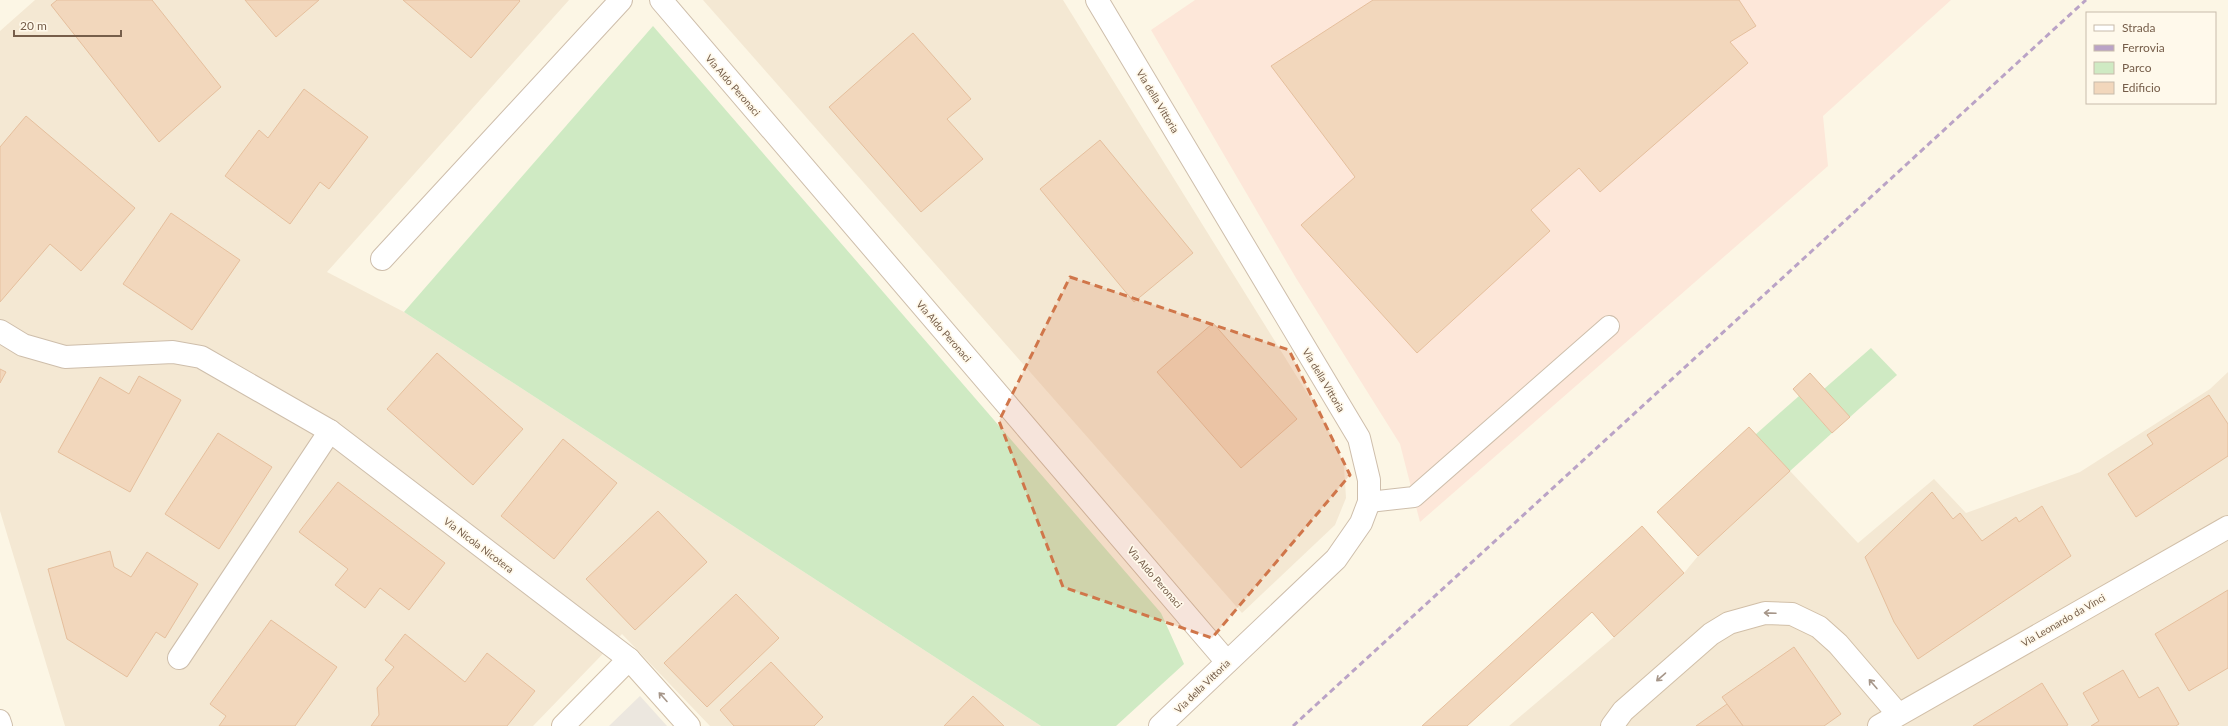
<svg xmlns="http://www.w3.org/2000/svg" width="2228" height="726" font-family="Lato,sans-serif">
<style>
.residential{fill:#f4e8d3}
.commercial{fill:#fde7d9}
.industrial{fill:#ece7df}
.green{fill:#cfeac3}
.building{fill:#f2d7bc;stroke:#e5bf9d}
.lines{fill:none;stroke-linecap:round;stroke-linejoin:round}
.lane-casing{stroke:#cebeab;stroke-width:22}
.street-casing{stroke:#cebeab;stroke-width:24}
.secondary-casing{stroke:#d1bfa8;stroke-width:24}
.lane{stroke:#fff;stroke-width:20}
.street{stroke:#fff;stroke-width:22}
.secondary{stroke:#fff;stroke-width:22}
.rail{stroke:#baa3c6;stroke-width:3;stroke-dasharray:6 4;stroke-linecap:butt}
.oneway{stroke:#a69689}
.marked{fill:#d0764a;fill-opacity:0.2;stroke:#d0764a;stroke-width:3;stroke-dasharray:8 5;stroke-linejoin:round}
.labels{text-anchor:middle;stroke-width:3.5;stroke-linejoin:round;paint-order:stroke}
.street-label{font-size:10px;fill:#765e4a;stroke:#fff9eb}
</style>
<rect width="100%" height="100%" fill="#fcf6e5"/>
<g class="residential">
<polygon points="35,0 569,0 327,272 404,312 1041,726 710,726 622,634 533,726 65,726 0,511 0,31"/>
<polygon points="703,0 1063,0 1330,430 1344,467 1346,498 1335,525 1242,613"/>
<polygon points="2228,372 2228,726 1509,726 1614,637 1684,573 1698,556 1790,471 1858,543 1934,479 1966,513 2080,472 2210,389"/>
</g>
<polygon class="commercial" points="1195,0 1951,0 1823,116 1828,166 1420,522 1400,444 1296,278 1151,30"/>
<polygon class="industrial" points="640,696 667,726 609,726"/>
<g class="green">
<polygon points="653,26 1161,613 1184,664 1116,726 1041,726 404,312"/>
<polygon points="1871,348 1897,375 1850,417 1824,389"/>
<polygon points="1799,396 1832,433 1790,471 1755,435"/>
</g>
<g class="building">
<polygon points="57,0 152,0 221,87 159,142 51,5"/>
<polygon points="245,0 319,0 276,37"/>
<polygon points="403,0 519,0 520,1 471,58"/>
<polygon points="1373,0 1739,0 1756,26 1730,42 1748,63 1600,192 1579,168 1531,210 1550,231 1417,353 1301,225 1355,177 1271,66"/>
<polygon points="913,33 971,99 947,119 983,159 921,212 829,107"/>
<polygon points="304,89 368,137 329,189 320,182 290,224 225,176 259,130 268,138"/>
<polygon points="26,116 135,208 81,271 50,244 0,302 0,147"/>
<polygon points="1100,140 1193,253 1134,302 1040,189"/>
<polygon points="171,213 240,260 192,330 123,284"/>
<polygon points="1213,323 1297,419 1241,468 1157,372"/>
<polygon points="437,353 523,429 473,485 387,409"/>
<polygon points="0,369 6,372 0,383"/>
<polygon points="1810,373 1850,417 1832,433 1793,389"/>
<polygon points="139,376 181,400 130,492 58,452 100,377 129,394"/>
<polygon points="2209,395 2228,424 2228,456 2136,517 2108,474 2153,444 2147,435"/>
<polygon points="1749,427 1790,471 1698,556 1657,512"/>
<polygon points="218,433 272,467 219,549 165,514"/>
<polygon points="563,439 617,483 554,559 501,516"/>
<polygon points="338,482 445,563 409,610 380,588 365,608 335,585 348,569 299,532"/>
<polygon points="1932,492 1953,519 1960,513 1982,541 2016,517 2019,522 2042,506 2071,556 1918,659 1894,622 1865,557"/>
<polygon points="658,511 707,562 635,630 586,579"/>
<polygon points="1642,526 1684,573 1614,637 1592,612 1467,726 1422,726"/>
<polygon points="110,551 114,567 131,577 147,552 198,584 165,638 156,632 127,677 67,639 48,569"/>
<polygon points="2228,590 2228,668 2189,691 2155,634"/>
<polygon points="736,594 779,638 707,707 664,663"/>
<polygon points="271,620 337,667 295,726 219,726 226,716 210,704"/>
<polygon points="405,634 465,682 487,653 535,691 507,726 371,726 379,715 377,688 394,667 385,660"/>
<polygon points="1794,647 1841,714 1824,726 1743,726 1722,697"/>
<polygon points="771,662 823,717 814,726 734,726 720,710"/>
<polygon points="2123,670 2139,698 2158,687 2179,724 2176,726 2091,726 2099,721 2083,693"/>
<polygon points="2042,683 2068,725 2066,726 1973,726"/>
<polygon points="973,696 1004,726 944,726"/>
<polygon points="1727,704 1743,726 1696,726"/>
</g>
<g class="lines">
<defs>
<g id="lane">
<polyline points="1369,502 1414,497 1609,326"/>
<polyline points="0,720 2,726"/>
</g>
<g id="street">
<polyline points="661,0 1227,662"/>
<polyline points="1097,0 1359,438 1369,480 1369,502 1361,523 1336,559 1160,726"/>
<polyline points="382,259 621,0"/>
<polyline points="0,331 23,345 65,357 173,352 201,357 330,431 629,659"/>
<polyline points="179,658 330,431"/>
</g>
<g id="secondary">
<polyline points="563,726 629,659 689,726"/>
<polyline points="1612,726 1623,711 1711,634 1729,623 1765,613 1792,614 1819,627 1838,644 1898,714"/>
<polyline points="1879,726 2228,527"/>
</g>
</defs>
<use href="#lane" class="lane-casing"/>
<use href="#street" class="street-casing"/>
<use href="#secondary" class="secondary-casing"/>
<use href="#lane" class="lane"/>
<use href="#street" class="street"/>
<use href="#secondary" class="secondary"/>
<polyline class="rail" points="1293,726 2086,0"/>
</g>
<defs><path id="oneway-shaft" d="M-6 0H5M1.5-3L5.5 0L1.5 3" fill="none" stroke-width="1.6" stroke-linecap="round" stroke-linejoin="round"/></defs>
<g class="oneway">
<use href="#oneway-shaft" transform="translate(1770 613) rotate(-178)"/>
<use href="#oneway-shaft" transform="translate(1661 677) rotate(139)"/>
<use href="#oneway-shaft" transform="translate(1873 684) rotate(-131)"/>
<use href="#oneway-shaft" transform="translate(663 697) rotate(-132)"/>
</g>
<path class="marked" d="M1070 277 1289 350 1350 475 1212 638 1063 587 999 421Z"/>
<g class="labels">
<g class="street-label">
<text transform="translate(733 85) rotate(49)" y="4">Via Aldo Peronaci</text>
<text transform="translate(1158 101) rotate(59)" y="4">Via della Vittoria</text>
<text transform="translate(944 331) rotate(49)" y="4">Via Aldo Peronaci</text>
<text transform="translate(1324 380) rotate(59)" y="4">Via della Vittoria</text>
<text transform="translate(479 545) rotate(37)" y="4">Via Nicola Nicotera</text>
<text transform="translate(1155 577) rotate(49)" y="4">Via Aldo Peronaci</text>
<text transform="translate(2063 620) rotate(-30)" y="4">Via Leonardo da Vinci</text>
<text transform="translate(1202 686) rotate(-44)" y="4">Via della Vittoria</text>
</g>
</g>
<rect x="2086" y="12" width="130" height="92" fill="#fff9eb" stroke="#c8bbab"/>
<rect x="2094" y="25" width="20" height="6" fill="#ffffff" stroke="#c8bbab"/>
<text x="2122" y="32" font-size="12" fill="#765e4a">Strada</text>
<rect x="2094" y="45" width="20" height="6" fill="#baa3c6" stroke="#c8bbab"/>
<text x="2122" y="52" font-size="12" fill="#765e4a">Ferrovia</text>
<rect x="2094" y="62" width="20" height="12" fill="#cfeac3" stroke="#c8bbab"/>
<text x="2122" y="72" font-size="12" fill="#765e4a">Parco</text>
<rect x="2094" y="82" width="20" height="12" fill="#f2d7bc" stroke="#c8bbab"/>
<text x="2122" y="92" font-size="12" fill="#765e4a">Edificio</text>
<path d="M14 30v6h107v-6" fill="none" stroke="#765e4a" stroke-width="2"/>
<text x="20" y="30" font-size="12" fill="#765e4a" stroke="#fff9eb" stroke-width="3" paint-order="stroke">20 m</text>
</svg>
